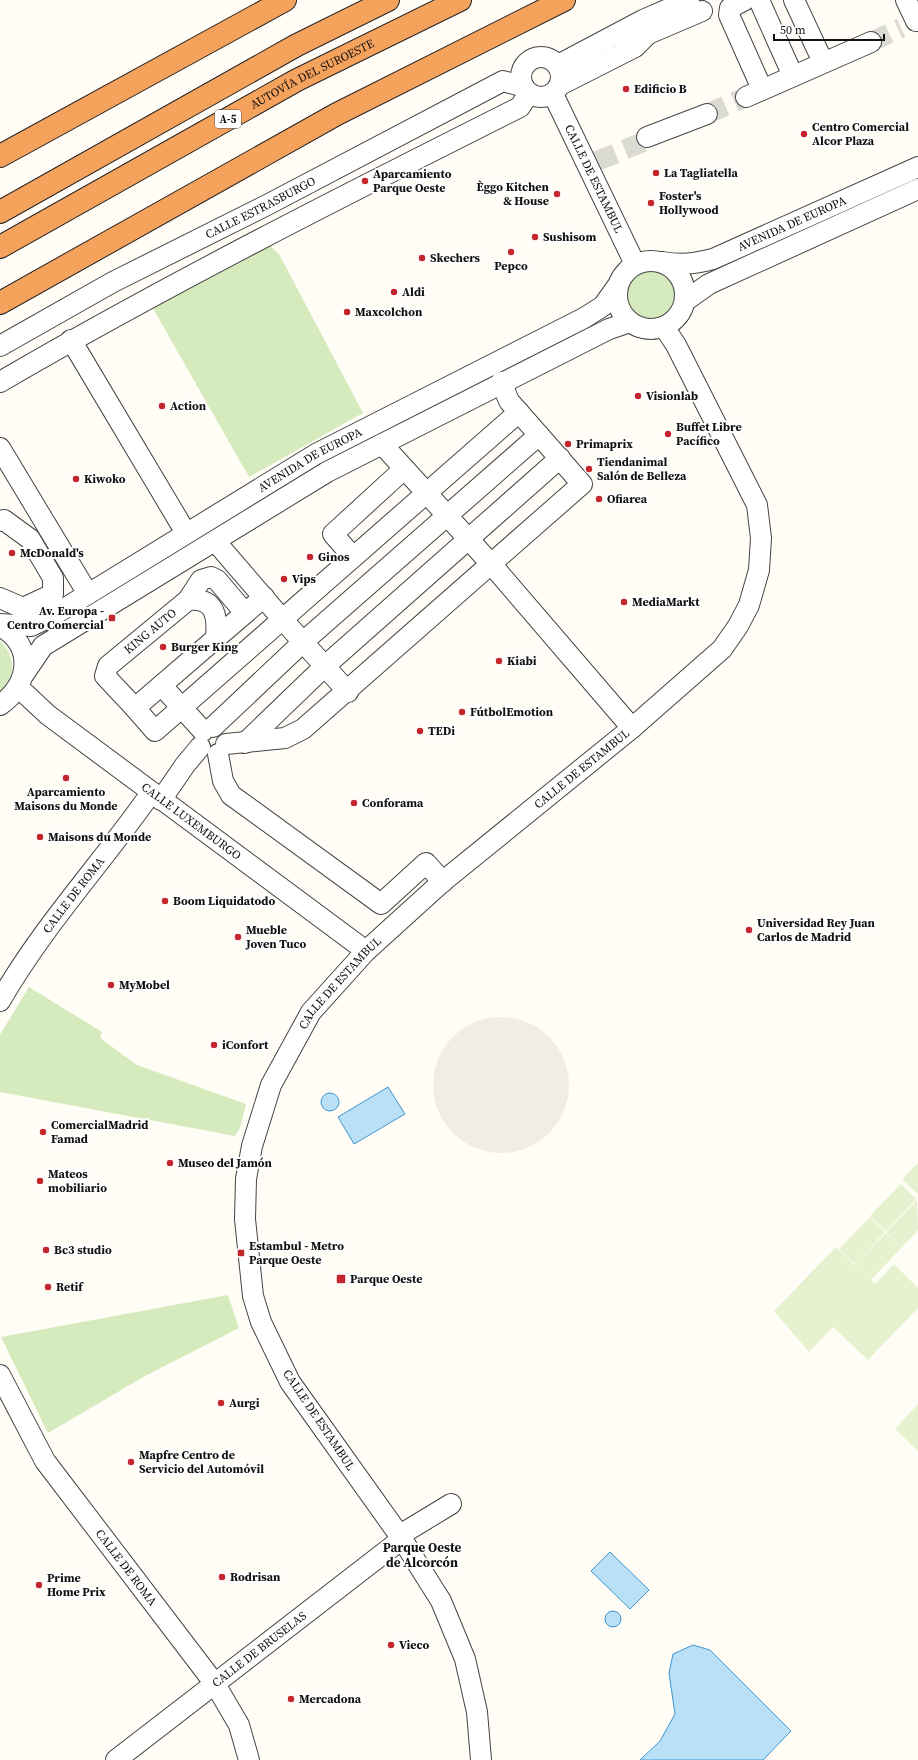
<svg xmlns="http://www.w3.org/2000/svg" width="918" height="1760" font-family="'Source Serif 4',serif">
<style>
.green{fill:#d5ebbd}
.pitch{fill:#e6f2cf}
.plaza{fill:#f1ede2}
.water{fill:#b9e0f7;stroke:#3f96cf}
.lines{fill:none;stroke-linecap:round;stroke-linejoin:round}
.minor-tunnel{stroke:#dbdad3;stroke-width:20;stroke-dasharray:20 10;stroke-linecap:butt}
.minor-casing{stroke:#444;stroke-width:22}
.highway-casing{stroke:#222;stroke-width:24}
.minor{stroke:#fff;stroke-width:20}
.highway{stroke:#f5a25d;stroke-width:22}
.poi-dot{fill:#c4262e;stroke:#fff;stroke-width:1.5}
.labels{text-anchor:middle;stroke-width:4;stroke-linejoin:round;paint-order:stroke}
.shield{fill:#fff;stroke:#585858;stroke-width:1}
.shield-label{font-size:11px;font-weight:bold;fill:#111}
.street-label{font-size:12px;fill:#111;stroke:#fff}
.poi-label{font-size:12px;font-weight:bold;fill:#111;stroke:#fff;text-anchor:start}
.neighbourhood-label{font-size:13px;font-weight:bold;fill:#111;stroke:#fff}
</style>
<rect width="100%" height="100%" fill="#fffdf5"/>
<g class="green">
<polygon points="266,242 279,254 363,413 249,477 151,305"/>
<circle cx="651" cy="295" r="25"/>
<path d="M0 641C15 655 17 678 0 691Z"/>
<polygon points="29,987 102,1032 100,1038 137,1065 246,1104 240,1128 235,1136 0,1092 0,1035"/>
<polygon points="228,1295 239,1328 145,1376 48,1433 1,1337"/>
</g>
<g class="pitch">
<polygon points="918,1163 918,1194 902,1179"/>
<polygon points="901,1184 916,1199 886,1231 870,1216"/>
<polygon points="917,1200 918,1230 902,1247 886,1232"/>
<polygon points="870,1217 885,1232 855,1264 839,1249"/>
<polygon points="886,1233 902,1247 871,1280 875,1284 894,1264 918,1288 918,1308 868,1360 833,1327 809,1352 774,1311 836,1247 860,1270 855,1264"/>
<polygon points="918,1404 918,1451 895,1429"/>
</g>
<circle class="plaza" cx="501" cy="1085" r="68"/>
<g class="water">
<polygon points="388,1087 405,1114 354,1144 338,1117"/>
<circle cx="330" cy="1102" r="9"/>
<polygon points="610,1552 649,1590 630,1609 591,1571"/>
<circle cx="613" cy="1619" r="8"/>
<polygon points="693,1645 710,1650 791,1731 763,1760 640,1760 660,1741 675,1714 669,1673 673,1654"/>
</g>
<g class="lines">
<g class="minor-tunnel">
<polyline points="871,42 901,28"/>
<polyline points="707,114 746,97"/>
<polyline points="597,161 648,140"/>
</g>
<defs>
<g id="minor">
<polyline points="745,0 730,8 729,15 762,89"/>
<polyline points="759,0 793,76"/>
<polyline points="794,0 823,62"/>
<polyline points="906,0 916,21"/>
<polyline points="648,34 702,11"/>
<circle cx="541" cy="77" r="20"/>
<polyline points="558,65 643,20 689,0"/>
<polyline points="560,85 635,47 648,34 619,35"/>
<path id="s1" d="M553 94 635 264"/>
<polyline points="746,97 871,42"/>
<polyline points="647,137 707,114"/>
<circle cx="651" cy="295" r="34"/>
<path id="s2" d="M662 262C681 265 694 264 713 259L918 167"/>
<polyline points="685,301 709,284 918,189"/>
<polyline points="71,340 186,533"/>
<path id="s3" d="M0 346 113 282 267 205 503 81 524 87"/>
<path d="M0 382C170 283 345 195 520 107L529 93"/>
<polyline points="382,444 492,565 632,728"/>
<polyline points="0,448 88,594"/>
<polyline points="0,521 4,520 30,539 53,578 53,594 23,608 0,598"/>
<polyline points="215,541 283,620 348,692"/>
<polyline points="353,557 333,534 404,469"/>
<polyline points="264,597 135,708 155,731 519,412"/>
<polyline points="188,600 201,580 211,577 217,580 245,613"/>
<path id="s4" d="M0 624 31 626 54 615 316 454 584 318 603 306 618 285"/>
<path d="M0 626C35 645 30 685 0 705"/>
<polyline points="24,674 43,646 327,472 609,329 630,322"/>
<polyline points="162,686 203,731"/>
<path id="s5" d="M19 688 48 715 366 951"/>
<path id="s6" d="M135 708 105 676 108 666 188 600C215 597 218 616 216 638"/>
<polyline points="213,727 303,642 539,435"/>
<polyline points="245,743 325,666 560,458"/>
<polyline points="226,744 285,738 303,729 582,484 509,401 501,382"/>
<polyline points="218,754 223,781 231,795 381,904 426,863 443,882"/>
<polyline points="161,800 185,765 200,747"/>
<path id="s7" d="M0 1001C43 926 102 863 151 793"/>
<path id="s8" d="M0 1375 45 1461 215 1684 239 1725 249 1760"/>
<polyline points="400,1535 451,1504"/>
<path id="s9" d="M116 1760 402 1539"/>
<path id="s10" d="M481 1760 477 1712 465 1659 441 1601 402 1539 290 1382 261 1322 253 1296 245 1219 246 1179 252 1146 271 1085 311 1012 366 951 441 883 632 728 722 649 738 626 749 605 759 570 761 538 757 505 676 345 664 327"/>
</g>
<g id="highway">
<polyline points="0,156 285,0"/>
<polyline points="0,212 297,45 388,0"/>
<path id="s11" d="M0 247 297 80 460 0"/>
<polyline points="0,303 337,114 564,0"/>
</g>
</defs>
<use href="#minor" class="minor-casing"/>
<use href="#highway" class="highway-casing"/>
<use href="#minor" class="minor"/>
<use href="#highway" class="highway"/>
</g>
<g class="poi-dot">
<circle cx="626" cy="89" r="4"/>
<circle cx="804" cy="134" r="4"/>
<circle cx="656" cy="173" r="4"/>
<circle cx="365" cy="181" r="4"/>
<circle cx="557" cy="194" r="4"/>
<circle cx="651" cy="203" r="4"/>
<circle cx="535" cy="237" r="4"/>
<circle cx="511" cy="252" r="4"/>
<circle cx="422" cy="258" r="4"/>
<circle cx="394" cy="292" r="4"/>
<circle cx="347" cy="312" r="4"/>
<circle cx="638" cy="396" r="4"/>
<circle cx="162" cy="406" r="4"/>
<circle cx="668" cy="434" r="4"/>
<circle cx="568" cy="444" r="4"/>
<circle cx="589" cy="469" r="4"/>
<circle cx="76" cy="479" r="4"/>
<circle cx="599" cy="499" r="4"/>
<circle cx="12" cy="553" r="4"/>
<circle cx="310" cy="557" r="4"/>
<circle cx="284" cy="579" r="4"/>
<circle cx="624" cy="602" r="4"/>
<rect x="108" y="614" width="8" height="8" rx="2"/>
<circle cx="163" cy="647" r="4"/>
<circle cx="499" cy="661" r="4"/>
<circle cx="462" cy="712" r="4"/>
<circle cx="420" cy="731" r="4"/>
<circle cx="66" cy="778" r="4"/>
<circle cx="354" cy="803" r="4"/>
<circle cx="40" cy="837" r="4"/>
<circle cx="165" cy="901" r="4"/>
<circle cx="749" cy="930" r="4"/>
<circle cx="238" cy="937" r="4"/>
<circle cx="111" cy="985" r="4"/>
<circle cx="214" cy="1045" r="4"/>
<circle cx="43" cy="1132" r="4"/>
<circle cx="170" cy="1163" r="4"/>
<circle cx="40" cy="1181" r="4"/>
<circle cx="46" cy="1250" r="4"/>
<rect x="237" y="1249" width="8" height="8" rx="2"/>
<rect x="336" y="1274" width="10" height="10" rx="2"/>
<circle cx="48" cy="1287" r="4"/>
<circle cx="221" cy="1403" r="4"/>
<circle cx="131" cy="1462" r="4"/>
<circle cx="222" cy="1577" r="4"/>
<circle cx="39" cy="1585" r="4"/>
<circle cx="391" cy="1645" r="4"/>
<circle cx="291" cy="1699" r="4"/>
</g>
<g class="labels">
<rect class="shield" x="215" y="110" width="26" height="18" rx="3"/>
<g class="shield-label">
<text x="228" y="123">A-5</text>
</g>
<g class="street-label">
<text dy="4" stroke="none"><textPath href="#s11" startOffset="357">AUTOVÍA DEL SUROESTE</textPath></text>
<text dy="4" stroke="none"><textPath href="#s1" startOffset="94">CALLE DE ESTAMBUL</textPath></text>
<text dy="4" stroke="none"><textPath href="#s3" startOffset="295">CALLE ESTRASBURGO</textPath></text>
<text dy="4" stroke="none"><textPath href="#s2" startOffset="138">AVENIDA DE EUROPA</textPath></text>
<text dy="4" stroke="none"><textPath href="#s4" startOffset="356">AVENIDA DE EUROPA</textPath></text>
<text dy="4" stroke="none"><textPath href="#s6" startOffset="109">KING AUTO</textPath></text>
<text dy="4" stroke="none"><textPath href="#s10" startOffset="1188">CALLE DE ESTAMBUL</textPath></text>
<text dy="4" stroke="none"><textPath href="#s5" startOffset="218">CALLE LUXEMBURGO</textPath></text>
<text dy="4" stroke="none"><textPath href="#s7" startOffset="129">CALLE DE ROMA</textPath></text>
<text dy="4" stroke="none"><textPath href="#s10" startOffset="864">CALLE DE ESTAMBUL</textPath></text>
<text transform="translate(319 1420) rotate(56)" y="4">CALLE DE ESTAMBUL</text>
<text dy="4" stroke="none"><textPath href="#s8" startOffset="231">CALLE DE ROMA</textPath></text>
<text dy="4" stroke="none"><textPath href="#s9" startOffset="181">CALLE DE BRUSELAS</textPath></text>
</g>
<g class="poi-label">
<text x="634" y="93">Edificio B</text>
<text x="812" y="131">Centro Comercial<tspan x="812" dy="14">Alcor Plaza</tspan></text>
<text x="664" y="177">La Tagliatella</text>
<text x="373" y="178">Aparcamiento<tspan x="373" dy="14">Parque Oeste</tspan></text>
<text x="549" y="191" text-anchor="end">Èggo Kitchen<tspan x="549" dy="14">&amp; House</tspan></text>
<text x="659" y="200">Foster's<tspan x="659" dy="14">Hollywood</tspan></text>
<text x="543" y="241">Sushisom</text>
<text x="430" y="262">Skechers</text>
<text x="511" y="270" text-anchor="middle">Pepco</text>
<text x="402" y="296">Aldi</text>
<text x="355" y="316">Maxcolchon</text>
<text x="646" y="400">Visionlab</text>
<text x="170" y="410">Action</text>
<text x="676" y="431">Buffet Libre<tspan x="676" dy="14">Pacífico</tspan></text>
<text x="576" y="448">Primaprix</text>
<text x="597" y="466">Tiendanimal<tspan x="597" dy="14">Salón de Belleza</tspan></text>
<text x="84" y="483">Kiwoko</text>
<text x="607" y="503">Ofiarea</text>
<text x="20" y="557">McDonald's</text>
<text x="318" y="561">Ginos</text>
<text x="292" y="583">Vips</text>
<text x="632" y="606">MediaMarkt</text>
<text x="104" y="615" text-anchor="end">Av. Europa -<tspan x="104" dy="14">Centro Comercial</tspan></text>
<text x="171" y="651">Burger King</text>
<text x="507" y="665">Kiabi</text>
<text x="470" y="716">FútbolEmotion</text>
<text x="428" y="735">TEDi</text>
<text x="66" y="796" text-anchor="middle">Aparcamiento<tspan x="66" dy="14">Maisons du Monde</tspan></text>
<text x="362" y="807">Conforama</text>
<text x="48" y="841">Maisons du Monde</text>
<text x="173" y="905">Boom Liquidatodo</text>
<text x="757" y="927">Universidad Rey Juan<tspan x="757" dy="14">Carlos de Madrid</tspan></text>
<text x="246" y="934">Mueble<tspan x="246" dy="14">Joven Tuco</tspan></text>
<text x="119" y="989">MyMobel</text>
<text x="222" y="1049">iConfort</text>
<text x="51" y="1129">ComercialMadrid<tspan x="51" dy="14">Famad</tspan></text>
<text x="178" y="1167">Museo del Jamón</text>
<text x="48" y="1178">Mateos<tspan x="48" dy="14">mobiliario</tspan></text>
<text x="249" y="1250">Estambul - Metro<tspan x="249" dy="14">Parque Oeste</tspan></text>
<text x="54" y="1254">Bc3 studio</text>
<text x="350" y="1283">Parque Oeste</text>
<text x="56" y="1291">Retif</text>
<text x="229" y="1407">Aurgi</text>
<text x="139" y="1459">Mapfre Centro de<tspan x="139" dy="14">Servicio del Automóvil</tspan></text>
<text x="230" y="1581">Rodrisan</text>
<text x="47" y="1582">Prime<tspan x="47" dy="14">Home Prix</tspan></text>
<text x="399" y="1649">Vieco</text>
<text x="299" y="1703">Mercadona</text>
</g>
<g class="neighbourhood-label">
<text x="422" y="1552">Parque Oeste<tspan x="422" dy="15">de Alcorcón</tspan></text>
</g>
</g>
<path d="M774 34v6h110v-6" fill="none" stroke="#111111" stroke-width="2"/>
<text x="780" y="34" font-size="12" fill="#111111" stroke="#ffffff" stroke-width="3" paint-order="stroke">50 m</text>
</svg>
